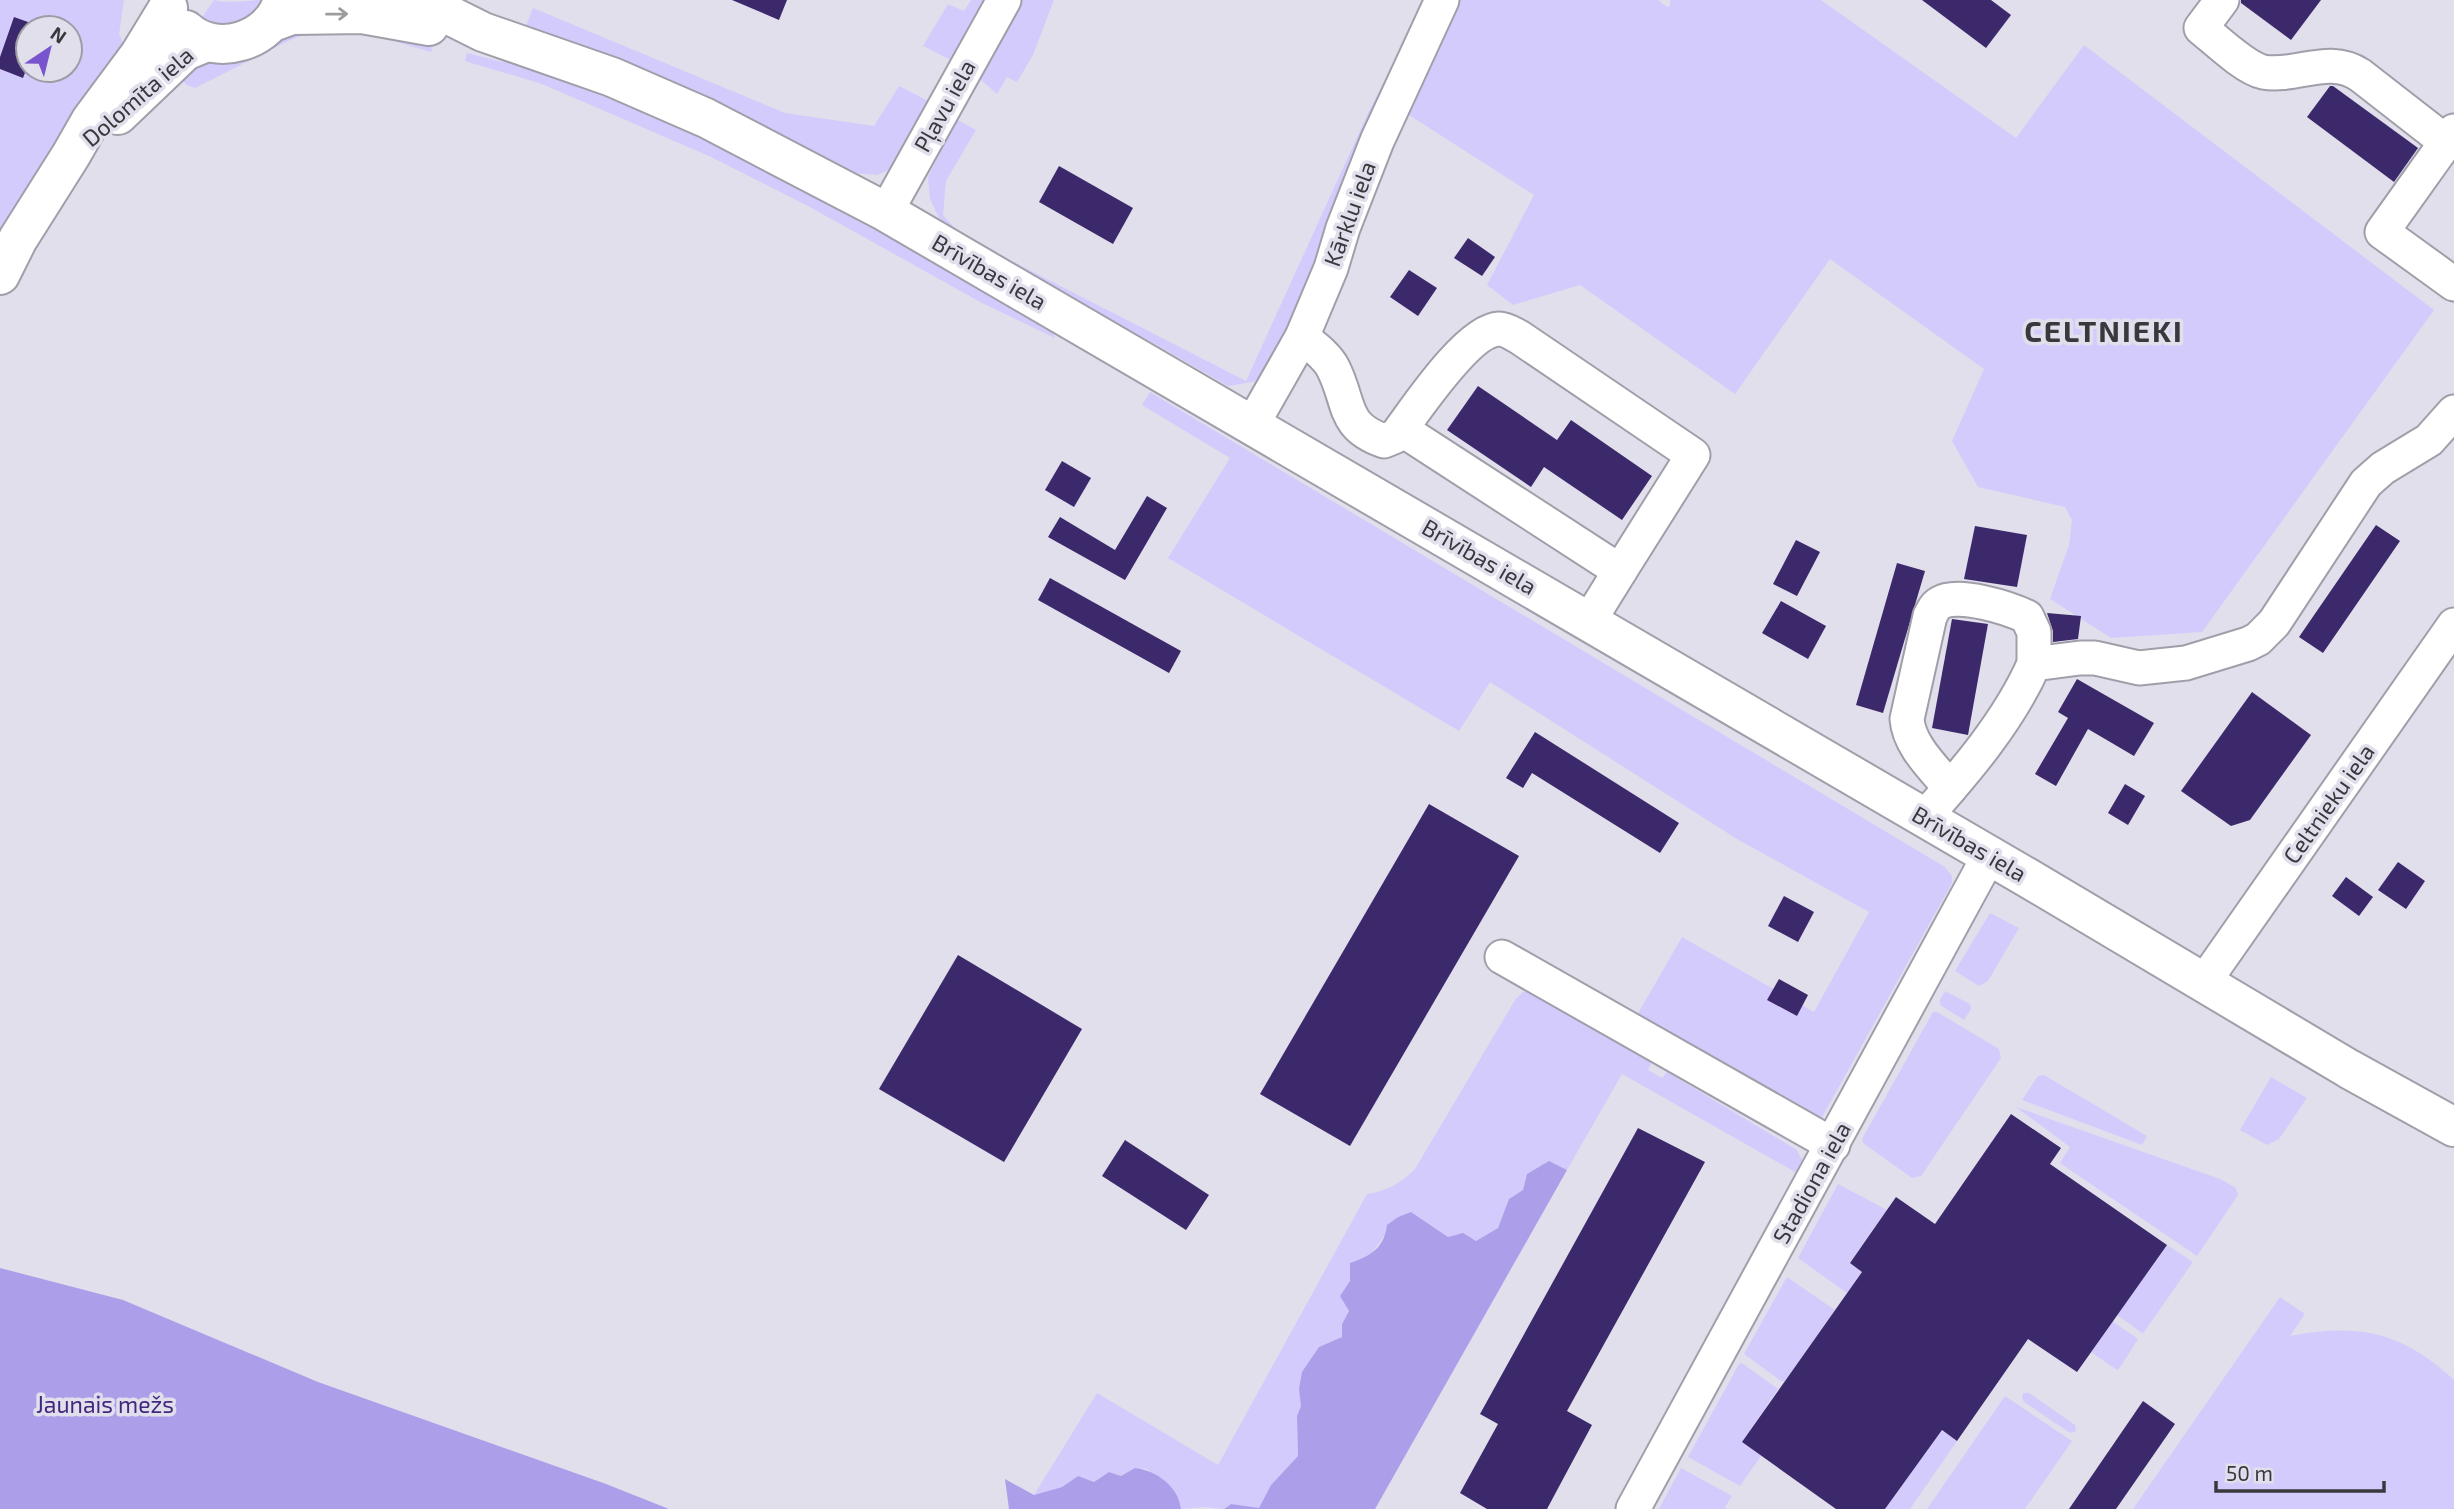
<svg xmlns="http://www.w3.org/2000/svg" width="2454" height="1509" font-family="'Exo 2',sans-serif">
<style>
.green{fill:#d4cbfd}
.forest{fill:#ad9eea}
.building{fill:#3c296b}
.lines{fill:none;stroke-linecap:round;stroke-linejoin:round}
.minor-casing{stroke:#a09fa9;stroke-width:37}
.major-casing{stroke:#a09fa9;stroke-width:42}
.minor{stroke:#fff;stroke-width:33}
.major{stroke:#fff;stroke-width:38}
.oneway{stroke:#9c9c9e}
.labels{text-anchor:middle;stroke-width:7;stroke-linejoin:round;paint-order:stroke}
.street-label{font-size:23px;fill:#39383d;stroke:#e1dfeb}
.park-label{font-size:23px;fill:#43277e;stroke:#e1dfeb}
.district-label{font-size:30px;font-weight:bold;letter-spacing:2px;fill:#39383d;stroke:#e1dfeb}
</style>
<rect width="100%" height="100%" fill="#e1dfeb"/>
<g class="green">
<path d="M0 0H124L119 35 126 48C81 109 34 170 0 238V69L23 77 28 65V70H70V28H41L15 18 0 57Z"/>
<path d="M214 0C227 4 247 0 262 0 249 24 225 32 201 19Z"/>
<polygon points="971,0 991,0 955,62 923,46 948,4 964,11"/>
<polygon points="1022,0 1054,0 1033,55 1017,82 1007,77 997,94 980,79"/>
<polygon points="1459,0 1658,0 1667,7 1670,6 1670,0 1821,0 2016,138 2084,45 2434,310 2202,632 2111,638 2050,599 2069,545 2072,520 2065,507 1978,487 1952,441 1984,369 1830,259 1735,394 1580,285 1513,305 1487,285 1534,195 1409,115"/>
<polygon points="533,8 785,113 874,126 899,86 932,103 894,168 877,175 854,173 525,28"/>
<polygon points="314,23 433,44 431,52 373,35 319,29 288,41 195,88 187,85 172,72 204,61 224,63 244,61"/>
<polygon points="1410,32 1287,338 1257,381 1228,386 1153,343 967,243 955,234 939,218 930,199 928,177 956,119 976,130 946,181 943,215 961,235 1246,381 1369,111"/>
<polygon points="467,53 502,62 525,62 651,112 823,196 1051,327 1055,338 982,303 808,206 709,156 542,84 465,61"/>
<polygon points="1150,392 1945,867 1952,876 1952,883 1816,1128 1633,1022 1682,937 1814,1012 1869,912 1737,839 1490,682 1459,731 1168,558 1230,458 1142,405"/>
<polygon points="1990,913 2019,928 1988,981 1979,986 1955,971"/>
<polygon points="1945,991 1970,1004 1971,1009 1964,1020 1940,1005 1940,1000"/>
<path d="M1523 992H1531L1651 1063 1648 1070 1662 1078 1667 1072 1797 1150 1803 1162 1797 1173 1622 1074 1567 1170 1549 1161 1523 1190 1509 1199 1498 1228 1476 1241 1448 1237 1411 1212 1398 1217 1369 1257 1350 1263V1281L1341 1296 1349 1311 1342 1324V1337L1319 1347 1299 1389 1302 1406 1297 1416 1298 1456 1271 1485 1259 1509 1231 1504 1224 1509 1205 1507 1181 1509V1505L1147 1469 1135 1468 1121 1476 1109 1472 1094 1482 1078 1476 1062 1487 1034 1495 1097 1393 1218 1465 1367 1194C1387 1191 1401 1183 1415 1169L1515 1000Z"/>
<polygon points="1933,1012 1937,1012 1999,1049 2001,1058 1921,1176 1912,1178 1863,1143 1862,1139"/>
<polygon points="2044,1075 2147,1136 2142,1145 2022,1100 2038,1076"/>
<polygon points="2271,1077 2307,1098 2279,1139 2267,1145 2240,1130"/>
<polygon points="2016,1107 2220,1179 2236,1188 2238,1195 2197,1256 2060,1163 2070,1147"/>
<polygon points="1838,1184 1887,1210 1850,1262 1862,1272 1847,1293 1798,1258"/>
<polygon points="2167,1245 2193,1262 2144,1332 2142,1333 2117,1315"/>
<polygon points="1787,1277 1835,1310 1785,1381 1781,1381 1744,1354"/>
<path d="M2280 1297 2305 1314 2290 1336C2359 1323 2402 1332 2454 1380V1509H2133Z"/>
<polygon points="2112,1321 2138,1339 2119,1369 2117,1370 2091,1352"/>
<polygon points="1742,1363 1778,1389 1742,1442 1761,1456 1740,1486 1688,1457 1739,1364"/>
<polygon points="2023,1393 2029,1393 2075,1425 2076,1431 2070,1433 2024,1402 2022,1398"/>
<polygon points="2005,1396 2072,1441 2025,1509 1927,1509"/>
<polygon points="1941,1430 1957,1441 1910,1509 1885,1509"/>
<polygon points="1681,1468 1732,1496 1725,1507 1727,1509 1659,1509"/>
</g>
<g class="forest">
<path d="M1549 1161 1567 1170 1375 1509H1224L1231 1504 1259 1508 1271 1485 1298 1456 1297 1416 1301 1406 1299 1389 1302 1372 1319 1347 1342 1337V1324L1349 1311 1340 1296 1350 1281V1263C1371 1256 1384 1248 1387 1225L1398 1217 1411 1212 1448 1237 1463 1233 1476 1241 1498 1228 1509 1199 1523 1190 1527 1174Z"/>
<polygon points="0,1268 123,1300 318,1382 606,1484 669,1509 0,1509"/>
<path d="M1135 1468C1156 1470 1179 1487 1181 1509H1009L1005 1479 1034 1495 1062 1487 1078 1476 1094 1482 1109 1472 1121 1476Z"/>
</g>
<g class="building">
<polygon points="732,0 787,0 779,20"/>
<polygon points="1922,0 1991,0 2011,15 1986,48"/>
<polygon points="2241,0 2321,0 2291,40 2241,3"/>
<polygon points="14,17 28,22 28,65 23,78 0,69 0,57"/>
<polygon points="2330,86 2333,86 2418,148 2394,182 2307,117"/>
<polygon points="1059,166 1133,208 1113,244 1039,202"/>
<polygon points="1468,238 1495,257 1482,276 1454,258"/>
<polygon points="1409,270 1437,288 1418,316 1390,297"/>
<polygon points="1478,386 1557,440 1571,420 1652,476 1622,520 1544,467 1531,487 1447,430"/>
<polygon points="1062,461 1091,478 1074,507 1045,490"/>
<polygon points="1147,496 1167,508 1125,580 1048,537 1060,517 1115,550"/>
<polygon points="2376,525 2400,541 2323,653 2299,637"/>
<polygon points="1975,526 2027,535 2017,587 1964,579"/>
<polygon points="1796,540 1820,552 1797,596 1773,584"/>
<polygon points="1897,563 1925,571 1883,713 1856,705"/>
<polygon points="1050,578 1181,651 1169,673 1038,600"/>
<polygon points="1781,601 1826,626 1808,659 1762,633"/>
<polygon points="2047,613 2081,616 2078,639 2053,642 2053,631"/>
<polygon points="1952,619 1988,624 1968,735 1932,728"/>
<polygon points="2077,679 2154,723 2134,756 2088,729 2056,786 2035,774 2068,718 2058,712"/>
<polygon points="2252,692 2311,735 2250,820 2231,826 2181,791"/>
<polygon points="1535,732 1679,823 1660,853 1532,773 1523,788 1506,778"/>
<polygon points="2125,784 2145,796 2128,825 2108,813"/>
<polygon points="1429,804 1519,856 1350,1146 1260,1094"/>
<polygon points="2398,862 2425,881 2406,909 2378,890"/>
<polygon points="2346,877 2373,897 2359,916 2332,896"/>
<polygon points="1784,896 1814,912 1798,942 1768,926"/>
<polygon points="958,955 1082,1029 1004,1162 879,1089"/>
<polygon points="1779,979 1808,995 1797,1016 1767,1000"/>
<polygon points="2011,1114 2061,1148 2050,1164 2167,1245 2077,1372 2028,1339 1957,1441 1942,1430 1885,1509 1836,1509 1742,1442 1862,1272 1850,1263 1896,1197 1935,1224"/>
<polygon points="1638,1128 1705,1162 1567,1411 1592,1425 1547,1509 1487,1509 1460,1493 1498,1424 1480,1414"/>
<polygon points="1125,1140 1209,1195 1186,1230 1102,1176"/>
<polygon points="2143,1401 2175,1424 2116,1509 2069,1509"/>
</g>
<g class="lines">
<defs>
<g id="minor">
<path d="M2222 0 2201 28C2216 40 2245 68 2263 72 2296 78 2329 54 2360 75L2446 142"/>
<polyline points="2454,131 2382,232 2454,284"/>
<polyline points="886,212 1004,0"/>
<path d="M1302 337C1313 346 1327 356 1333 368 1351 403 1341 426 1384 441L1396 436 1401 429C1418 406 1469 330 1499 329 1506 329 1513 334 1519 337L1693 455 1620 571 1401 429"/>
<polyline points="1252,425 1302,337 1331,268 1343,228 1377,141 1442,0"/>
<polyline points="1589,621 1620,571"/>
<path d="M1950 788C1934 768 1909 746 1907 719L1930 616C1933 611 1934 606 1940 603 1958 592 2009 608 2027 617L2034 632V664"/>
<path d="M1924 818C1965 772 2009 721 2034 664L2080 658H2095L2139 668 2186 663 2248 644 2258 639 2274 623 2366 483 2383 468 2429 440 2454 412"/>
<polyline points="1502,957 1833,1145"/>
<polyline points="2204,982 2454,625"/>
<polyline points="1633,1509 1989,856"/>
</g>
<g id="major">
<polyline points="399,0 445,13 483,32 612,77 706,118 886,212 2028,878 2349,1069 2454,1127"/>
<polyline points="270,23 292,15 362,14 429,26"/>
<path d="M186 30C216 58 271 41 282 2"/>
<polyline points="118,115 185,51 207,42"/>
<polyline points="0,275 18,239 71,155 91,120 140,54 168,8"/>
</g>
</defs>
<use href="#minor" class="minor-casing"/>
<use href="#major" class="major-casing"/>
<use href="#minor" class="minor"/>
<use href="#major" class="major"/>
</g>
<defs><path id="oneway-shaft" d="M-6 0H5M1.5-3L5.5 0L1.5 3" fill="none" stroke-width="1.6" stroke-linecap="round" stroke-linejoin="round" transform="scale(1.75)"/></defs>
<use class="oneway" href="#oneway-shaft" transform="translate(337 14) rotate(-1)"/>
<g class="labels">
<g class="street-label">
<text transform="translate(138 97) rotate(-41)" y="8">Dolomīta iela</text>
<text transform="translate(945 106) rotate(-61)" y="8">Pļavu iela</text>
<text transform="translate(1350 214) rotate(-70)" y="8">Kārklu iela</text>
<text transform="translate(989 272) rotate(30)" y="8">Brīvības iela</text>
<text transform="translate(1479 557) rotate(30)" y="8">Brīvības iela</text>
<text transform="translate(2329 804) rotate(-55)" y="8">Celtnieku iela</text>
<text transform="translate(1969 844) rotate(30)" y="8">Brīvības iela</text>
<text transform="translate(1812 1183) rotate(-61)" y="8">Stadiona iela</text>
</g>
<g class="park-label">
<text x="105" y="1413">Jaunais mežs</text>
</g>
<g class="district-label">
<text x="2104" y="342">CELTNIEKI</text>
</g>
</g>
<g transform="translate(49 49) rotate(35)"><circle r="33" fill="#e1dfeb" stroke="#9e9ca5" stroke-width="2"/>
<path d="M0-5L12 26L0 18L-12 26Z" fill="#7855cf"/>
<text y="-10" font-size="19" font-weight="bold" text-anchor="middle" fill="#39383d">N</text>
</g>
<path d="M2216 1481v10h168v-10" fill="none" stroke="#39383d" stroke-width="3.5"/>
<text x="2226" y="1481" font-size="21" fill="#39383d" stroke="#e1dfeb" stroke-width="5" paint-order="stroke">50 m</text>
</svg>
